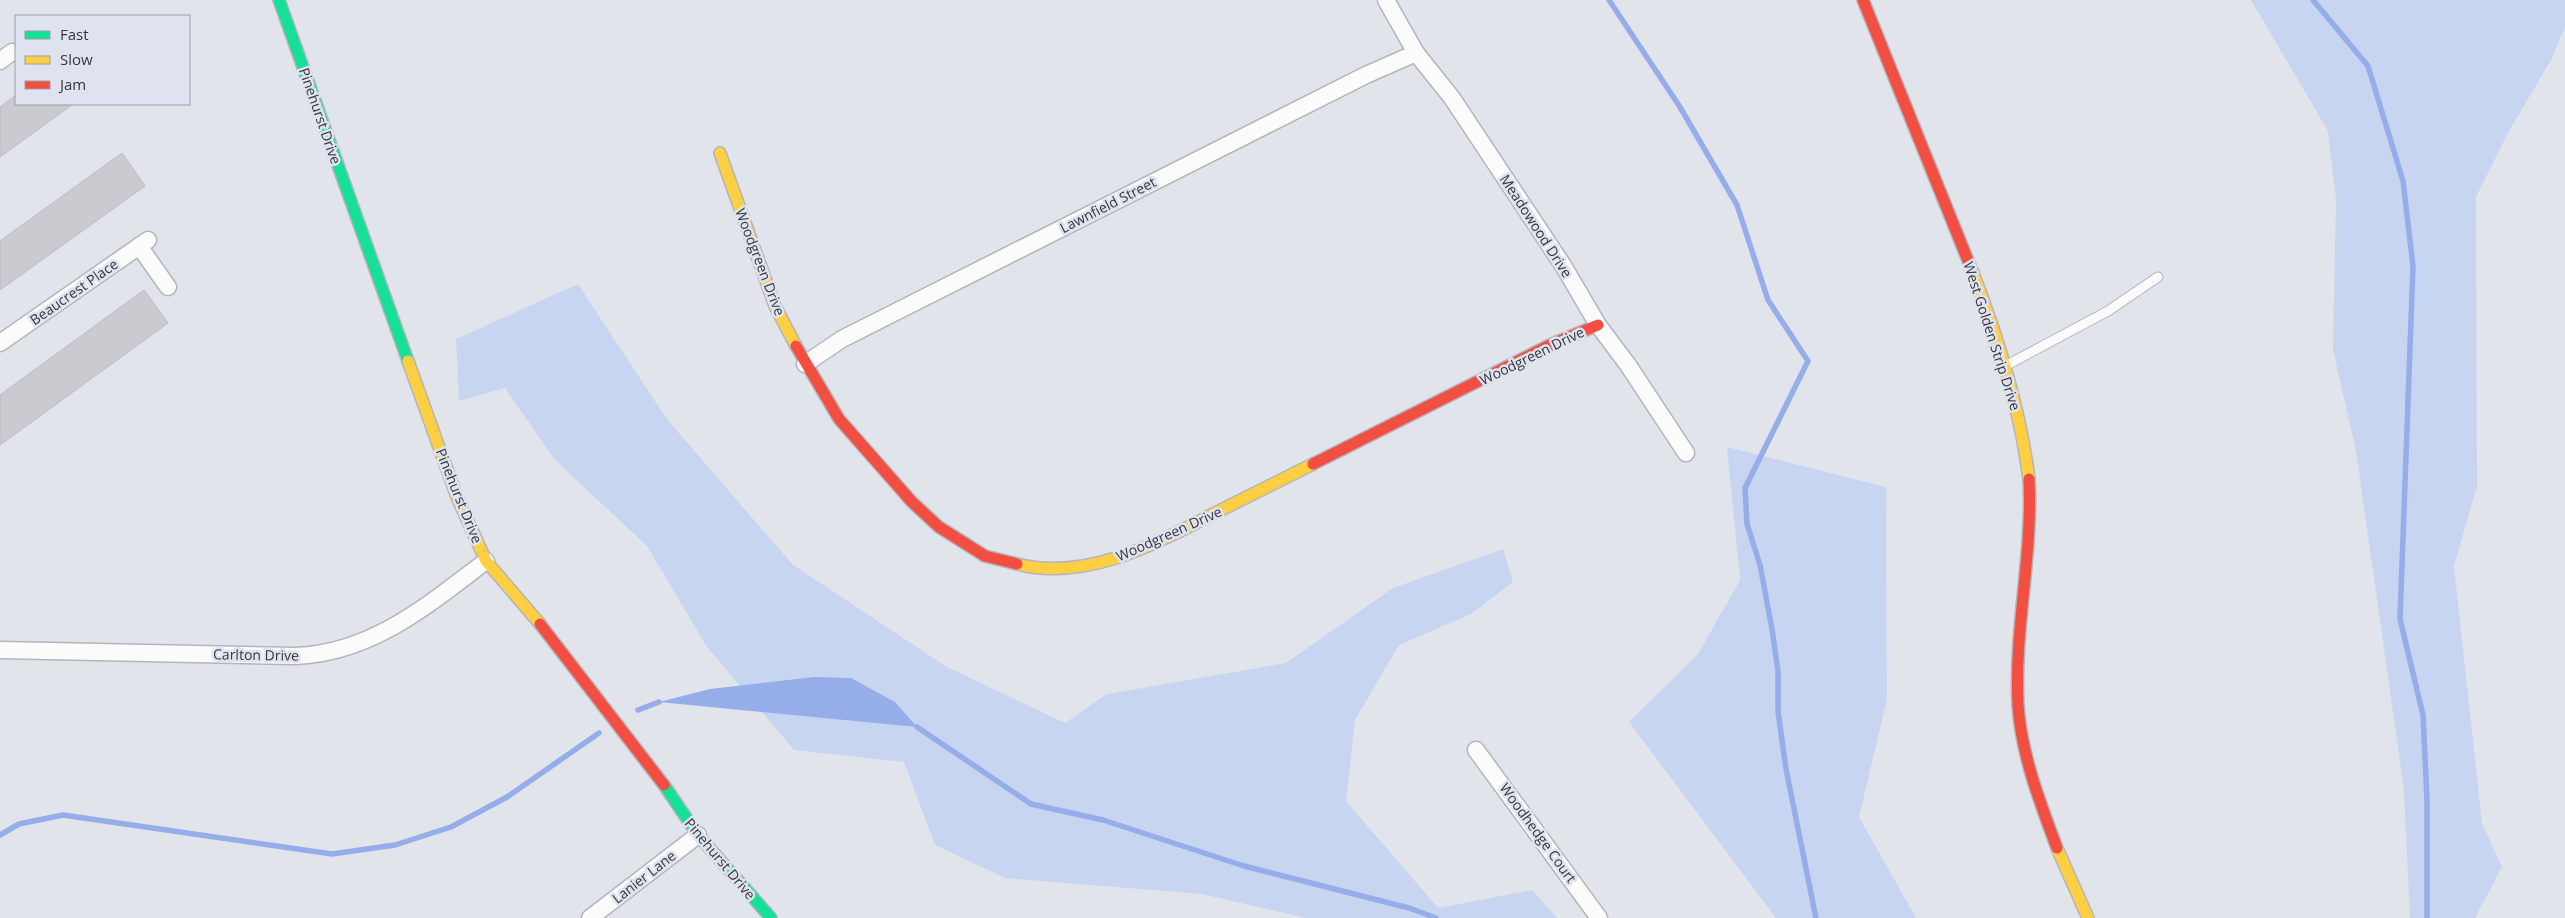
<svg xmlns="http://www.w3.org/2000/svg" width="2565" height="918" font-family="'Open Sans',sans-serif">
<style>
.green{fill:#c8d5f1}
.water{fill:#95ade9}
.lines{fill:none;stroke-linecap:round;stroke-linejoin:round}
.stream{stroke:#95ade9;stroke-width:5.5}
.building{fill:#c9cbd0;stroke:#babcc2}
.lane-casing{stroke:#b3b5ba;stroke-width:11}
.street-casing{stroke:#b3b5ba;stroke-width:19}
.fast-casing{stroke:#b3b5ba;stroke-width:14}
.slow-casing{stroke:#b3b5ba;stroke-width:14}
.jam-casing{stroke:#b3b5ba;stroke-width:14}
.lane{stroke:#fbfbfc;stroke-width:9}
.street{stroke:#fbfbfc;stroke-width:16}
.fast{stroke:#16e098;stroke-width:11}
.slow{stroke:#ffcf43;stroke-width:11}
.jam{stroke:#f24e42;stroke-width:11}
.labels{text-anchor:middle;stroke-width:5;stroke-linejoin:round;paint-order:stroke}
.street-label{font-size:14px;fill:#35373b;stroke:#dee3ef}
</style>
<rect width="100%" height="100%" fill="#e2e4eb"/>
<g class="green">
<polygon points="2251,0 2565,0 2565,27 2551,60 2509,131 2476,197 2477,486 2454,566 2482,823 2502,867 2475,918 2410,918 2404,790 2356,451 2333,350 2336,200 2328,131"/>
<polygon points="578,284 666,418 793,565 947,667 1065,723 1107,694 1286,663 1393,588 1503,549 1513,582 1471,614 1399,645 1355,720 1346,801 1438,908 1532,890 1557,918 1305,918 1202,894 1005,878 935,845 904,762 794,750 707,647 647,546 555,460 505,388 459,401 456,339"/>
<polygon points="1727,447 1886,487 1887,699 1859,817 1916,918 1776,918 1629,722 1698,654 1740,580"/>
</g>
<polygon class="water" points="814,677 851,678 895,702 917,727 659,702 710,689"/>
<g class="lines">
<g class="stream">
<polyline points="1609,0 1680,107 1737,205 1768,300 1808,361 1745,488 1747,524 1760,565 1772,629 1778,671 1778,711 1786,769 1816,918"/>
<polyline points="2313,0 2368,66 2403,181 2413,266 2400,619 2423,715 2427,800 2427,918"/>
<polyline points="638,710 659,702"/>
<polyline points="917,727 1031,804 1103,820 1244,866 1409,908 1436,918"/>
<polyline points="0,835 19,824 63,815 332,854 395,845 451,827 507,797 599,733"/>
</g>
</g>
<g class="building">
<polygon points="16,95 16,104 73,104 0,157 0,107"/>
<polygon points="122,153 145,186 0,290 0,241"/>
<polygon points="144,290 168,323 0,445 0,395"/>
</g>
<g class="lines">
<defs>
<polyline id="lane" points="2007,365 2108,311 2158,277"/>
<g id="street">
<polyline points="1386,0 1416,53 1452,98 1564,267 1598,325 1628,365 1686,453"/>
<polyline points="0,61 12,52"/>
<polyline points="139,246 168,287"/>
<polyline points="0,343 148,240"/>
<polyline points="805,364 842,339 1366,75 1416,53"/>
<path d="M0 650 296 656C372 653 428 605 486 561"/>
<polyline points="1476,750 1599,918"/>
<polyline points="590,918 698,835"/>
</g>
<g id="fast">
<polyline points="279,0 408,361"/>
<polyline points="664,785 698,835 771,918"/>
</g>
<g id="slow">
<polyline points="720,153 775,306 796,346"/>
<path d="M1973 273C1999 340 2020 408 2029 479"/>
<polyline points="408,361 457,497 486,561 540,624"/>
<path d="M1017 564C1087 582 1157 543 1217 512 1249 496 1281 480 1313 464"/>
<polyline points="2057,848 2088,918"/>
</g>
<g id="jam">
<polyline points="1863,0 1973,273"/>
<polyline points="796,346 839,419 912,502 939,527 985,556 1017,564"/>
<polyline points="1313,464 1552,344 1598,325"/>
<path d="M2029 479C2033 555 2014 629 2018 705 2021 753 2040 803 2057 848"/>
<polyline points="540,624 664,785"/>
</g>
</defs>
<use href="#lane" class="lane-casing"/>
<use href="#street" class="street-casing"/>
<use href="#fast" class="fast-casing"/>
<use href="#slow" class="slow-casing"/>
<use href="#jam" class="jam-casing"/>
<use href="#lane" class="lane"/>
<use href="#street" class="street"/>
<use href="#fast" class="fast"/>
<use href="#slow" class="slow"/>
<use href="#jam" class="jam"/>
</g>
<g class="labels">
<g class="street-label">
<text transform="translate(320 116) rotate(71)" y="5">Pinehurst Drive</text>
<text transform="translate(1108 205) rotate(-27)" y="5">Lawnfield Street</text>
<text transform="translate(1536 226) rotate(57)" y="5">Meadowood Drive</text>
<text transform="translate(760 262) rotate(69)" y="5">Woodgreen Drive</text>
<text transform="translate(74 292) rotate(-35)" y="5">Beaucrest Place</text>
<text transform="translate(1992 336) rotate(72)" y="5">West Golden Strip Drive</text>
<text transform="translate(1532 356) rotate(-26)" y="5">Woodgreen Drive</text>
<text transform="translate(459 496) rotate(68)" y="5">Pinehurst Drive</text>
<text transform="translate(1169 534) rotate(-24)" y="5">Woodgreen Drive</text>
<text transform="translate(256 655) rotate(1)" y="5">Carlton Drive</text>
<text transform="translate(1538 833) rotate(54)" y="5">Woodhedge Court</text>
<text transform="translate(720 859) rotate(50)" y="5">Pinehurst Drive</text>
<text transform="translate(644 877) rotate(-38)" y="5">Lanier Lane</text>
</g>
</g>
<rect x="15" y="15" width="175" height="90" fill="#dee3ef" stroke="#9a9ea7"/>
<rect x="25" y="31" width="25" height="8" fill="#16e098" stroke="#9a9ea7"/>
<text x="60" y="40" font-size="15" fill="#35373b">Fast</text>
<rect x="25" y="56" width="25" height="8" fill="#ffcf43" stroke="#9a9ea7"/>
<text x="60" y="65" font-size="15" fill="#35373b">Slow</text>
<rect x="25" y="81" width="25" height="8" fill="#f24e42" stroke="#9a9ea7"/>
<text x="60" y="90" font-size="15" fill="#35373b">Jam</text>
</svg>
